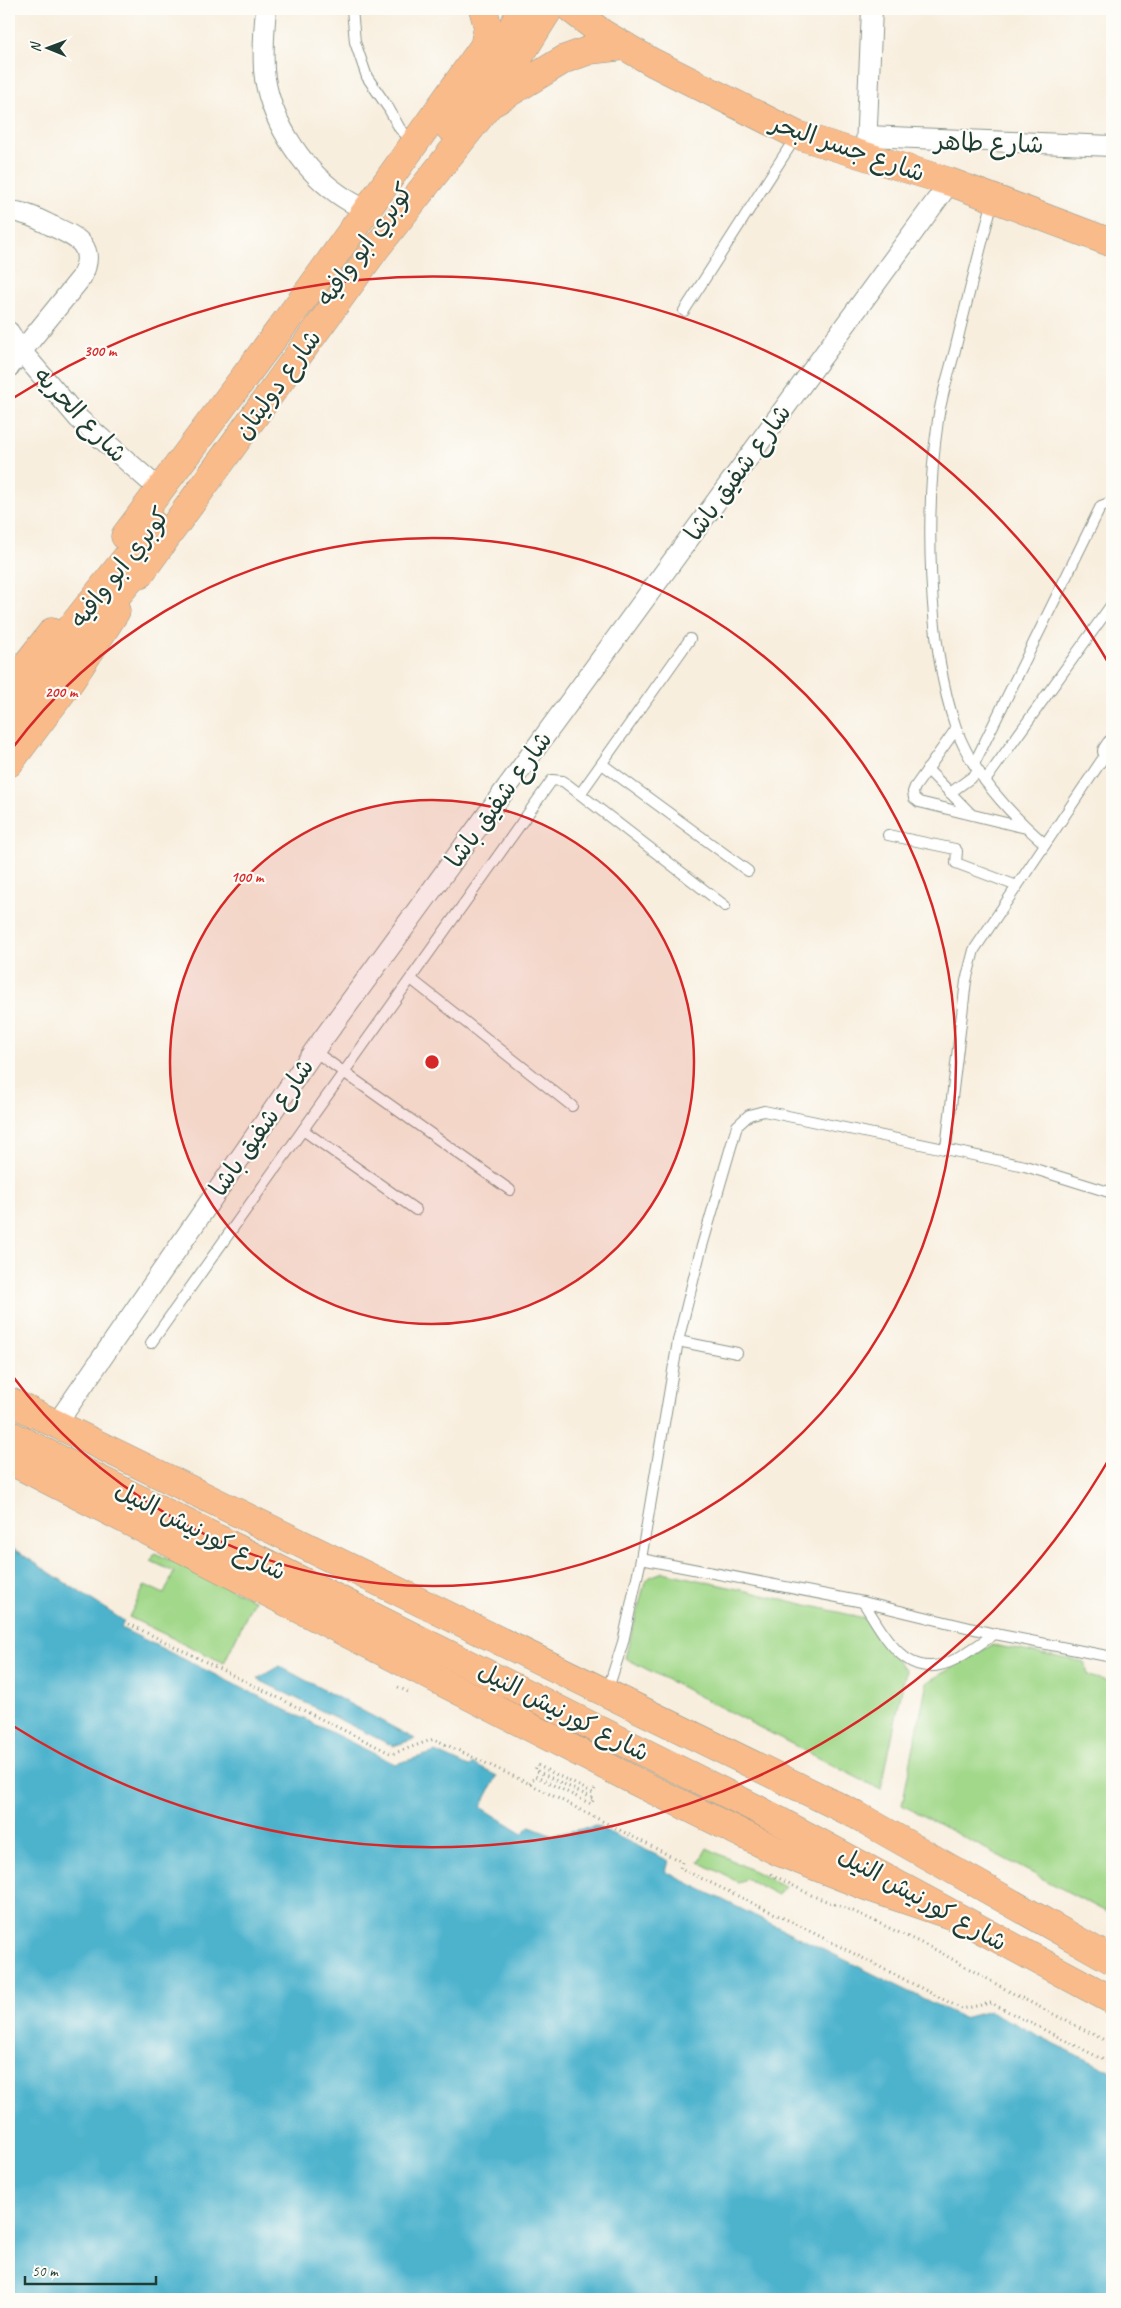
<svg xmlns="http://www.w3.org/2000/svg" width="1121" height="2308" font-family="Caveat,'Playpen Sans Arabic',sans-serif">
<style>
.green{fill:#a2d88a;stroke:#608a5f}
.water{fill:#4eb3cd;stroke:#367880}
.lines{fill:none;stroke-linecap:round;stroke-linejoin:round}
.service-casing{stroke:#8c9689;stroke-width:12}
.minor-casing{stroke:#8c9689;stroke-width:22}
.primary-casing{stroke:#8c9689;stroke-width:29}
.trunk-casing{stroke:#8c9689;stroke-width:29}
.motorway-casing{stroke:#8c9689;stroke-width:29}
.path{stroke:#8c9689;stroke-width:3;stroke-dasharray:1 4;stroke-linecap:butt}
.service{stroke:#fff;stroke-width:10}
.minor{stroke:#fff;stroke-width:20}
.primary{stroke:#fabb8b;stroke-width:28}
.trunk{stroke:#fabb8b;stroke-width:28}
.motorway{stroke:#fabb8b;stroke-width:28}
.ring{fill:none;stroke:#d62828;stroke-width:2.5}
.labels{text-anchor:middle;stroke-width:4.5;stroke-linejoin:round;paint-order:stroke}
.street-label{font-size:25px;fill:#1f3d34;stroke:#fdfcf7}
.centre{fill:#d62828;stroke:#fdfcf7;stroke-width:2.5}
.ring-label{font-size:15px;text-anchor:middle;font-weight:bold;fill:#d62828;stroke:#fdfcf7;stroke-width:4.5;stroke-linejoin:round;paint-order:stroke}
</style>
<rect width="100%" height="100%" fill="#fdfcf7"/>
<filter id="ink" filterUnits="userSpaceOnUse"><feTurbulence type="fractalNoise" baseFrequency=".02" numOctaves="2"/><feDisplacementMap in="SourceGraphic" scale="10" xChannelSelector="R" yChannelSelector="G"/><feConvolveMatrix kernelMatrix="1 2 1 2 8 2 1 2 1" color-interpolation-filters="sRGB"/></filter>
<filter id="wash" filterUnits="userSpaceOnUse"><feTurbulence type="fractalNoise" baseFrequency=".0096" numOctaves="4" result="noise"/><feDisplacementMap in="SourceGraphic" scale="20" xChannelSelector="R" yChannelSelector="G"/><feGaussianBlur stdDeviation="1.12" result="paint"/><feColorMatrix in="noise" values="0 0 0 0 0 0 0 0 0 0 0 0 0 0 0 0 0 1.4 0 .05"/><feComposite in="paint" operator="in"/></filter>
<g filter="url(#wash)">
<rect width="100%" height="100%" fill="#f8eede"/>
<g class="green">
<polygon points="155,1553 254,1600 224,1663 129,1617 145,1585 164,1594 174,1572 151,1561"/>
<polygon points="663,1572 864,1618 870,1623 889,1651 906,1670 881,1790 625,1658 645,1582 650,1577"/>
<polygon points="992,1645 1085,1662 1088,1676 1112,1682 1112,1915 902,1805 927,1682"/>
<polygon points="707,1848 784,1886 778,1895 747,1879 738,1882 699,1862"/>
</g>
<g class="water">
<polygon points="9,1546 124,1621 121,1628 395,1764 436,1752 469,1767 473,1764 497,1776 481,1807 523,1833 530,1826 553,1835 596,1826 669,1861 666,1872 963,2018 989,2011 1112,2072 1112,2299 9,2299"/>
<polygon points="279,1666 415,1739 393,1746 257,1679"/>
</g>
</g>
<g filter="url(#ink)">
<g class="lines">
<defs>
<g id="service">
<polyline points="352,9 355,42 367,77 389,109 400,129 414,142"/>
<path d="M993 200C980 250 967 300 955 350 949 373 941 397 938 420 925 509 927 644 956 728 973 775 1009 813 1045 844"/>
<polyline points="684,311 797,135"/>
<polyline points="956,729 915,787 913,792 914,798 919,802 1026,828"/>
<polyline points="602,764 748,871"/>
<polyline points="974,764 1101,506 1112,502"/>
<polyline points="927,769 970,813"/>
<polyline points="985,781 1112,604"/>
<polyline points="950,793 979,772"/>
<polyline points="580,794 690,639"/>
<polyline points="888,835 955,849 957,851 956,863 1017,886"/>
<polyline points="411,979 572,1106"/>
<polyline points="314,1051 510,1190"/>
<polyline points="303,1130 416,1210"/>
<polyline points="946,1148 966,981 974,950 1108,751"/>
<polyline points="678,1341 737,1353"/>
<polyline points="151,1343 552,780 563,781 725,906"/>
<polyline points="641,1559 863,1602 995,1634 1112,1657"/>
<path d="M863 1602C885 1635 906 1685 956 1659 969 1652 982 1642 995 1634"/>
<polyline points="607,1692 623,1642 641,1559 678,1341 700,1253 737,1126 749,1115 764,1111 1025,1166 1112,1193"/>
</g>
<g id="minor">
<path d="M266 9C264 29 263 50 264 70 268 116 300 167 337 193 346 200 357 205 366 211"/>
<polyline points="867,136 1112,146"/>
<polyline points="866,148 872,9"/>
<path d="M9 211C24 212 36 218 50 225 76 237 98 245 81 278L9 367"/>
<polyline points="9,332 21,351 79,419 160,490"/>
<polyline points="1112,745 1108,751 1112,753"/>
<polyline points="57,1423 314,1051 950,182"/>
</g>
<g id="primary">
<polyline points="571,9 602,33 652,62 797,135 950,182 1112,243"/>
<polyline points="494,102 565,59 590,50 625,46"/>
<polyline points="449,127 496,59 522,9"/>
<polyline points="125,536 311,288 484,46 488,27 483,9"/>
<polyline points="139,575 376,248 489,105 549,9"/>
<polyline points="48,657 153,524"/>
<polyline points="9,687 52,632"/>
<polyline points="9,763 71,680 116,611"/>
</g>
<g id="trunk">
<polyline points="9,1401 856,1815 1112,1960"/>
<polyline points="9,1434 757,1809 1112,2000"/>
</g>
<g id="motorway">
<polyline points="9,723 152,554"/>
<polyline points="9,1460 633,1780 779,1852 868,1887 953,1916"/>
</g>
</defs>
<use href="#service" class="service-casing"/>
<use href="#minor" class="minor-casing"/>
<use href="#primary" class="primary-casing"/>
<use href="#trunk" class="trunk-casing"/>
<use href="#motorway" class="motorway-casing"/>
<g class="path">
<polyline points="129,1624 392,1754 434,1739 530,1784 682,1862 680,1868 796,1924 962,2009 991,2003 1112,2064"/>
<polyline points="398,1687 408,1692"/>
<polyline points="530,1784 535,1776 591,1804 594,1799 535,1770 537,1765 593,1793 596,1786"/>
<polyline points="771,1874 813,1896 853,1911 936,1950 1014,1994 1112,2044"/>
</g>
<use href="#service" class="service"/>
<use href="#minor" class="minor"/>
<use href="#primary" class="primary"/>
<use href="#trunk" class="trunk"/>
<use href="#motorway" class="motorway"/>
</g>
</g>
<circle cx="432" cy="1062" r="262" fill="#d62828" fill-opacity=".12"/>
<g class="ring">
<circle cx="432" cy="1062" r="262"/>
<path d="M11 750A524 524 0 1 1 11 1374"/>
<path d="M1112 1454A785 785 0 0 1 10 1724M10 400A785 785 0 0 1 1112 669"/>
</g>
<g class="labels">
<g class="street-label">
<text transform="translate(989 142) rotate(2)" y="9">شارع طاهر</text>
<text transform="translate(848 147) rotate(19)" y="9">شارع جسر البحر</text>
<text transform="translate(364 244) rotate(-54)" y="9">كوبري ابو وافيه</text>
<text transform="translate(277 384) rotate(-54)" y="9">شارع دوليتان</text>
<text transform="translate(81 414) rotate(46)" y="9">شارع الحريه</text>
<text transform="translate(737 472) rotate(-54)" y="9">شارع شفيق باشا</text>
<text transform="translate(119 567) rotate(-52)" y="9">كوبري ابو وافيه</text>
<text transform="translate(498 799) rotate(-54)" y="9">شارع شفيق باشا</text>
<text transform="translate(261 1127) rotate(-55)" y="9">شارع شفيق باشا</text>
<text transform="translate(201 1530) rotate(27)" y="9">شارع كورنيش النيل</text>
<text transform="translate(564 1711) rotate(27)" y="9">شارع كورنيش النيل</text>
<text transform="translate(923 1898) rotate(29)" y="9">شارع كورنيش النيل</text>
</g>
</g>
<circle cx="432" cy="1062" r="8" class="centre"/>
<g class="ring-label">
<text x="100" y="356">300 m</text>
<text x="61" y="697">200 m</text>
<text x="247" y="882">100 m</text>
</g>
<rect width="1121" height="2308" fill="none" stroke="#fdfcf7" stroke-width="30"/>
<g transform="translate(48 48) rotate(271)" stroke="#fdfcf7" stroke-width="4" paint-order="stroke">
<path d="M0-4L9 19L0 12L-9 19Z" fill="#1f3d34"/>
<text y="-8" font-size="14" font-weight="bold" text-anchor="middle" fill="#1f3d34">N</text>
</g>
<path d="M25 2276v8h131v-8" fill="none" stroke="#1f3d34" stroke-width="2.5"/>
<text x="32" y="2276" font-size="15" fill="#1f3d34" stroke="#fdfcf7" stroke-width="4" paint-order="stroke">50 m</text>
</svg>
